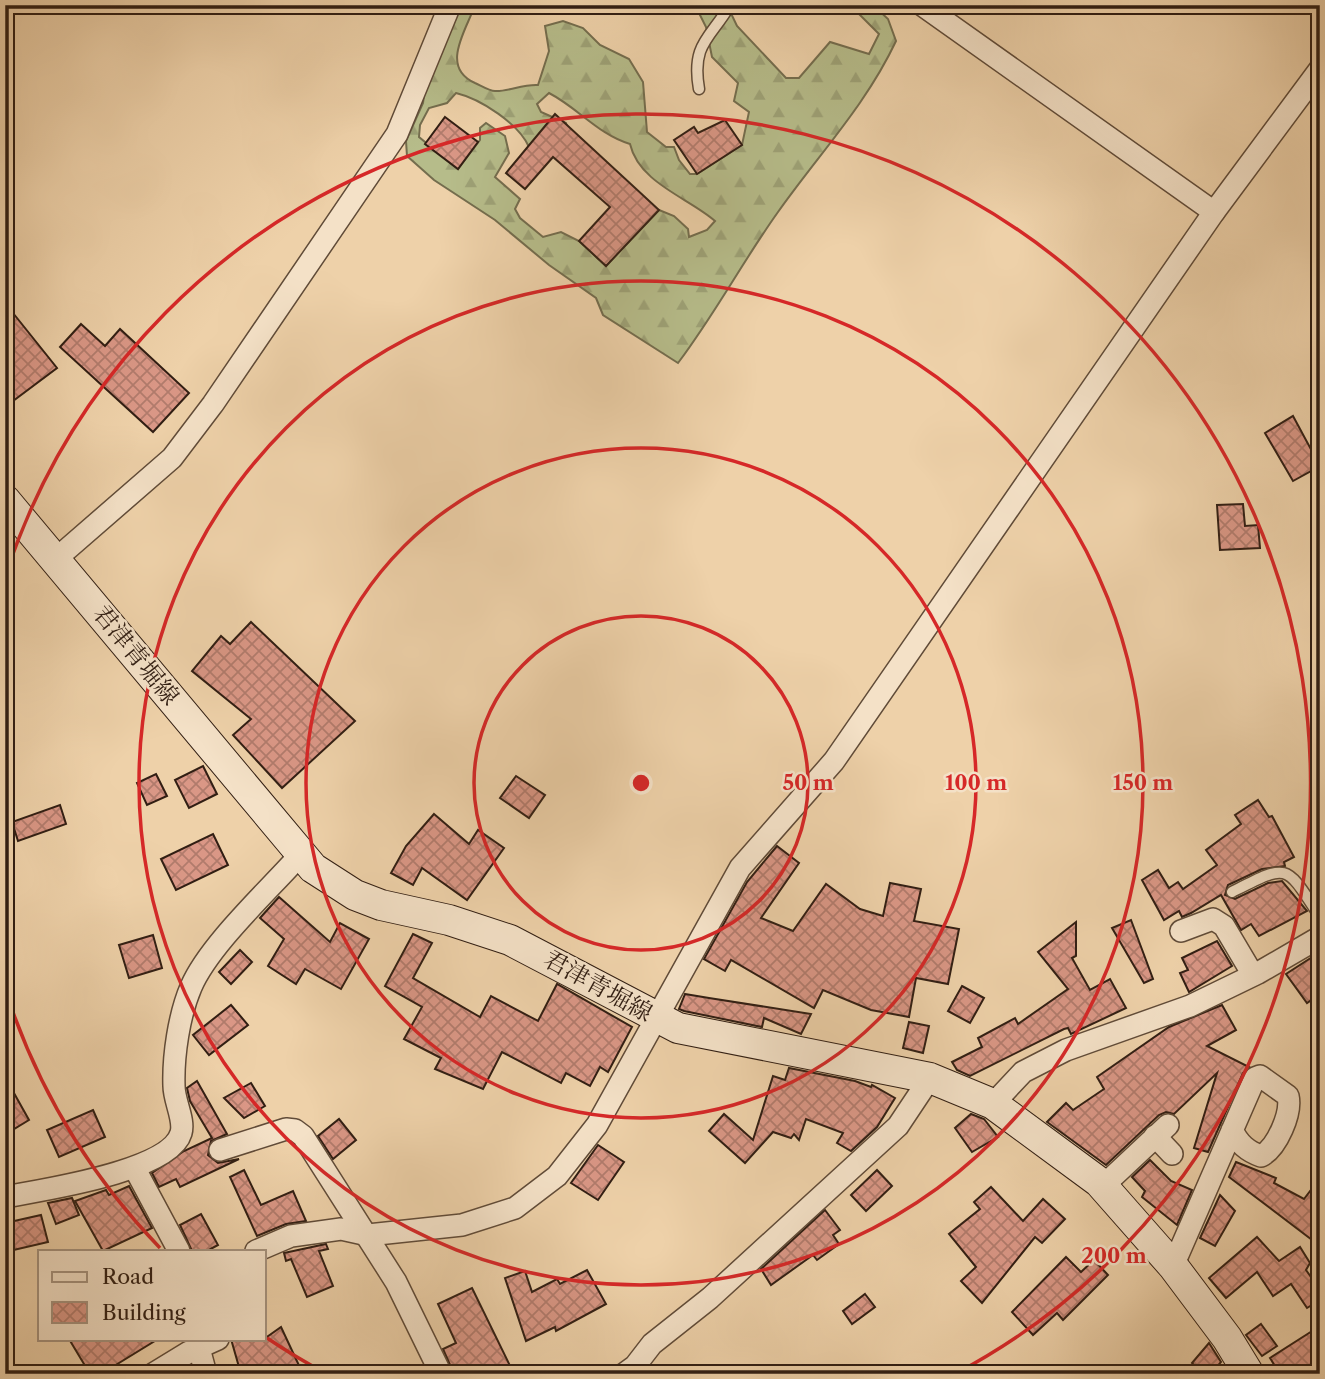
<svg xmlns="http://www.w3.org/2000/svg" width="1325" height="1379" font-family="'Libre Caslon Text','Noto Serif JP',serif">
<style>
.forest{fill:url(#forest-firs);stroke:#746d4e;stroke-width:2;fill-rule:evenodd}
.building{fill:url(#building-cross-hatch);stroke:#311e13;stroke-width:2}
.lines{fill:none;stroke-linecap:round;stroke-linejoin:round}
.lane-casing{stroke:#604b38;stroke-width:13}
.street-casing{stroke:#604b38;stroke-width:24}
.secondary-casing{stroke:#311e13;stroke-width:32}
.lane{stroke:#f4e1c7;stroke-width:10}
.street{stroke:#f4e1c7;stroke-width:21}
.secondary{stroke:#f4e1c7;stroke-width:30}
.ring{fill:none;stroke:#d62828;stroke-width:3.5}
.labels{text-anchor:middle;stroke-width:5;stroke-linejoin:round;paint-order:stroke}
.street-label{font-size:24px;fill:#311e13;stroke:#f4e1c7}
.centre{fill:#d62828;stroke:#f4e1c7;stroke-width:3.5}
.ring-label{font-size:21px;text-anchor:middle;font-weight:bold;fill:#d62828;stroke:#f4e1c7;stroke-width:5;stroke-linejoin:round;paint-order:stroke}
</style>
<defs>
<pattern id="forest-firs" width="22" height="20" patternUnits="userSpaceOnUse" patternTransform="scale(1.75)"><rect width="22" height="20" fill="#b6bc8a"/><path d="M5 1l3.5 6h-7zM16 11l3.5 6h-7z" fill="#9da176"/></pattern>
<pattern id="building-cross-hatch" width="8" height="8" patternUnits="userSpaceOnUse" patternTransform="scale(1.75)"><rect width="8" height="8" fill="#da9786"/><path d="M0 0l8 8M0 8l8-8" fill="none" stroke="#b17b6c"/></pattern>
</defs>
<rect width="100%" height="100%" fill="#eed1a9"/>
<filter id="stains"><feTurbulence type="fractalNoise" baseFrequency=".00286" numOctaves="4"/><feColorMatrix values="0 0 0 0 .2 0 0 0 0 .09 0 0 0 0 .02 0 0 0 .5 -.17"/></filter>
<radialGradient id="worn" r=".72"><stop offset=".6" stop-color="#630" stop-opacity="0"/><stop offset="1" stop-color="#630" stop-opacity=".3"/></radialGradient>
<path class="forest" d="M454 5H475C467 29 439 67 475 83 480 85 489 91 495 91 507 92 523 84 538 85L549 51 545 26 563 21 583 28 600 45 629 59 643 82 647 132 666 147H674L679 160 690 174H697L742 145 749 112 734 101 738 83 712 57 706 27 695 5H727L737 26 786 78H799L830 42 869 54 879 34 850 5H873L888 19 896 41C866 105 819 154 778 212 743 261 715 314 678 363L603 315 596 298 549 265 495 220 434 180 407 156 406 141 423 103 426 80ZM456 93C481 99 519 124 529 147L569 134 566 123 541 112 537 104 549 93C578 108 599 135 630 144 639 183 689 198 715 221L707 230 689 237 688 229 674 216 659 210 606 266 579 241 561 232 543 237 520 218 515 209 520 199 495 177 509 153 505 136 486 123 480 128V140L458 169 419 137 420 125 429 108 447 103Z"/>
<g class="building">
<polygon points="555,114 659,210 606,266 579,241 610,207 553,157 525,189 506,173"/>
<polygon points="445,117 478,142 458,169 425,144"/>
<polygon points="725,120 742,145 697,174 674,140 694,127 698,133"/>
<polygon points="5,303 57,368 5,407"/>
<polygon points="81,324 105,346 120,329 189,393 153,432 60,347"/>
<polygon points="1293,416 1320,466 1293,481 1265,433"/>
<polygon points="1243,504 1245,526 1258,525 1260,548 1220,550 1217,505"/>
<polygon points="251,622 355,721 282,788 233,735 251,719 192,671 221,636 230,644"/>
<polygon points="203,766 217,794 189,808 175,780"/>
<polygon points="156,774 167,796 147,805 137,783"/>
<polygon points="516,776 545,795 529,818 500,798"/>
<polygon points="1258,800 1269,817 1272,816 1294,857 1284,862 1285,866 1262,869 1228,885 1225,895 1235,899 1268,883 1282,881 1307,911 1259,936 1251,924 1241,930 1221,895 1191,913 1182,917 1179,911 1164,920 1142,880 1158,870 1169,888 1178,882 1183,889 1217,865 1206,850 1241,824 1235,815"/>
<polygon points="60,805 66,824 18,841 12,822"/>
<polygon points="434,814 469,844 478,830 504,848 467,900 422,868 413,885 391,873 406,846"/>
<polygon points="213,834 228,865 176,890 161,859"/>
<polygon points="777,846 799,863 761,918 793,931 826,884 860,909 883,916 890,883 921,889 914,921 959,929 948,984 916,978 909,1017 871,1010 823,990 814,1008 731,960 725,971 704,959 747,882"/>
<polygon points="279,897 330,942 340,923 369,939 341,989 305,969 296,984 268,966 284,939 260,918"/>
<polygon points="1131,920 1153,979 1144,983 1112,928"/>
<polygon points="1076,922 1076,956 1072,958 1090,990 1110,979 1126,1008 1071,1034 1068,1028 1064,1029 970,1076 957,1070 952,1062 982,1047 978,1038 1015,1018 1018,1024 1068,989 1038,952"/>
<polygon points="413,934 432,943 413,978 480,1017 491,996 538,1021 557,984 632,1027 608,1072 600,1067 590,1086 566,1073 561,1083 502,1052 483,1089 435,1069 441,1058 404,1039 422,1007 385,986"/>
<polygon points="153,935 162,968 129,978 119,945"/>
<polygon points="1217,941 1232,966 1189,992 1180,973 1188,970 1182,958"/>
<polygon points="240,950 252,962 231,984 219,972"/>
<polygon points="1320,952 1320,994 1307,1003 1286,974"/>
<polygon points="962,986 984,998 970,1023 948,1011"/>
<polygon points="685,994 709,998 811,1014 801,1034 764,1018 762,1027 684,1011 679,1009"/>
<polygon points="231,1005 248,1025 209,1055 193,1035"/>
<polygon points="1222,1005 1236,1030 1207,1046 1249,1067 1243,1073 1208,1152 1194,1148 1217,1073 1174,1114 1166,1112 1159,1115 1106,1165 1047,1122 1066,1103 1073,1110 1104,1089 1097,1077 1169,1027"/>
<polygon points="909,1022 929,1026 923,1053 903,1048"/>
<polygon points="789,1068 855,1081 871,1087 872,1085 895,1098 877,1127 851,1151 837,1143 843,1133 806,1119 799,1140 794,1134 791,1138 773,1132 745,1163 709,1131 724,1114 753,1140 773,1076 785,1080"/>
<polygon points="5,1077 29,1120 14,1129 5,1112"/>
<polygon points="197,1081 227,1134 211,1141 208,1155 218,1163 239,1159 180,1187 176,1179 159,1187 152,1173 184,1151 212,1138 190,1101 187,1088"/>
<polygon points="251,1083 265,1106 244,1118 224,1098"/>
<polygon points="93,1110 105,1137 59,1157 47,1130"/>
<polygon points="971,1114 984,1119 998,1137 972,1152 955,1128"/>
<polygon points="339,1119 356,1140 333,1159 318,1136"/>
<polygon points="598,1145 624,1162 598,1200 571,1183"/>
<polygon points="1150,1160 1171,1181 1192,1190 1177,1225 1142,1197 1145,1191 1132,1177"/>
<polygon points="1236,1162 1276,1178 1274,1183 1304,1199 1320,1178 1320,1246 1229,1177"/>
<polygon points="244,1170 261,1205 293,1191 306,1221 286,1224 257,1236 230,1177"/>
<polygon points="877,1170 892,1186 866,1211 851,1195"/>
<polygon points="129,1186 152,1228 103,1251 75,1201 106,1190 109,1195"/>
<polygon points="991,1187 1023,1221 1043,1199 1065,1219 1042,1243 1035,1237 982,1303 961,1281 976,1267 949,1234 980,1209 974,1202"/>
<polygon points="1220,1195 1235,1211 1215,1246 1200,1238"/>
<polygon points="72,1198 79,1215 56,1224 48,1203"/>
<polygon points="825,1210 840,1230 833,1235 839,1244 817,1260 813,1255 771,1285 761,1269"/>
<polygon points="201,1214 218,1245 207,1251 192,1251 180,1225"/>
<polygon points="41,1215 48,1242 5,1252 5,1223"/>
<polygon points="1257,1237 1279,1261 1300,1247 1310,1263 1306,1270 1320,1290 1320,1300 1307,1308 1291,1284 1273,1296 1257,1272 1226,1298 1209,1278"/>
<polygon points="326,1244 328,1249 319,1251 333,1286 307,1297 291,1259 286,1261 284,1253"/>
<polygon points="1066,1257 1081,1272 1094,1260 1108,1275 1063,1320 1057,1313 1033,1335 1012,1312"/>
<polygon points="587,1270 606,1304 556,1331 555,1327 526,1341 505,1278 525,1271 532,1292 557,1279 560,1284"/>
<polygon points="472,1288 514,1374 454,1374 443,1349 456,1343 438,1304"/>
<polygon points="865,1294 875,1307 852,1324 843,1311"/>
<polygon points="1261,1324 1277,1346 1262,1356 1246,1335"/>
<polygon points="1320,1326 1320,1369 1313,1374 1280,1374 1270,1358"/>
<polygon points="281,1327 303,1374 241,1374 231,1339 264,1339"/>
<polygon points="69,1339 158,1339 101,1374 90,1374"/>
<polygon points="1209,1343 1221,1362 1211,1374 1189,1374 1195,1366 1192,1363"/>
</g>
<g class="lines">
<defs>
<g id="lane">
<path d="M699 89C691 43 711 38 730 5"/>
<path d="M1232 892C1289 863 1285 863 1320 917"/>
</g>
<g id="street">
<polyline points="922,5 1214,212"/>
<polyline points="57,558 172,458 213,404 397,134 450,5"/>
<polyline points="1181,931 1213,919 1224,926 1253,975"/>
<polyline points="993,1104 1023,1072 1066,1050 1190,1006 1258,973 1320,937"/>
<polyline points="1155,1136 1172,1154"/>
<polyline points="220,1150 286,1129 295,1130 303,1136 396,1282 441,1374"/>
<polyline points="135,1169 179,1251"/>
<polyline points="1103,1186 1168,1125"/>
<path d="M5 1197C41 1190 170 1172 181 1133 185 1120 174 1101 174 1086 173 1056 179 1015 191 987 209 945 269 890 300 855"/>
<polyline points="256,1251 291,1236 341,1229 368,1235 462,1225 515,1208 557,1176 597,1125 740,868 834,761 1214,212 1320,69"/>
<path d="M1173 1266 1255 1078 1260 1076 1288 1096C1292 1113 1277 1148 1261 1156 1247 1151 1239 1144 1232 1130"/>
<polyline points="199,1348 206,1374"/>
<polyline points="153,1374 189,1352 218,1339"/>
<polyline points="624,1374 635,1366 652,1344 710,1298 898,1126 930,1078"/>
</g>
<polyline id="secondary" points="5,500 313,868 355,895 381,905 449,920 510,940 678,1028 930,1078 993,1104 1099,1182 1173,1266 1227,1338 1249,1374"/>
</defs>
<use href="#lane" class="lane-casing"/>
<use href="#street" class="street-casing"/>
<use href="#secondary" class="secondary-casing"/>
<use href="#lane" class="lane"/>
<use href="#street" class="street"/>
<use href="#secondary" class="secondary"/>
</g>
<g class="ring">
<circle cx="641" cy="783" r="167"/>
<circle cx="641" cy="783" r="335"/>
<circle cx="641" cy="783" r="502"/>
<path d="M327 1374A669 669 0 0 1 267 1338M160 1248A669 669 0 0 1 7 995M7 571A669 669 0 1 1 955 1374"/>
</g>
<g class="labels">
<g class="street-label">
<text transform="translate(136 655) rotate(51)" y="8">君津青堀線</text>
<text transform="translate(598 986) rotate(29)" y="8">君津青堀線</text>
</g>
</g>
<circle cx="641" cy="783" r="10" class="centre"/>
<g class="ring-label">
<text x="808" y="790">50 m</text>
<text x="976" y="790">100 m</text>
<text x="1143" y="790">150 m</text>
<text x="1114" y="1263">200 m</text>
</g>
<rect width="1325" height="1379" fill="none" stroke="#eed1a9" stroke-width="28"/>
<rect x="7" y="7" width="1311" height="1365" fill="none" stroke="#311e13" stroke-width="3.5"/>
<rect x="14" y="14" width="1297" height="1351" fill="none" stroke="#311e13" stroke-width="2"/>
<rect x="38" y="1250" width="228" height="91" fill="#f4e1c7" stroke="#a6937f" stroke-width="2"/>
<rect x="52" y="1272" width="35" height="10" fill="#f4e1c7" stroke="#a6937f" stroke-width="2"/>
<text x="102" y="1284" font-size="21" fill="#311e13">Road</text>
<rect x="52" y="1302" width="35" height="21" fill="url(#building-cross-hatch)" stroke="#a6937f" stroke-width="2"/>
<text x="102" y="1320" font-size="21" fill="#311e13">Building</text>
<rect width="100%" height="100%" filter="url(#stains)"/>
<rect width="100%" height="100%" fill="url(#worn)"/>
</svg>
